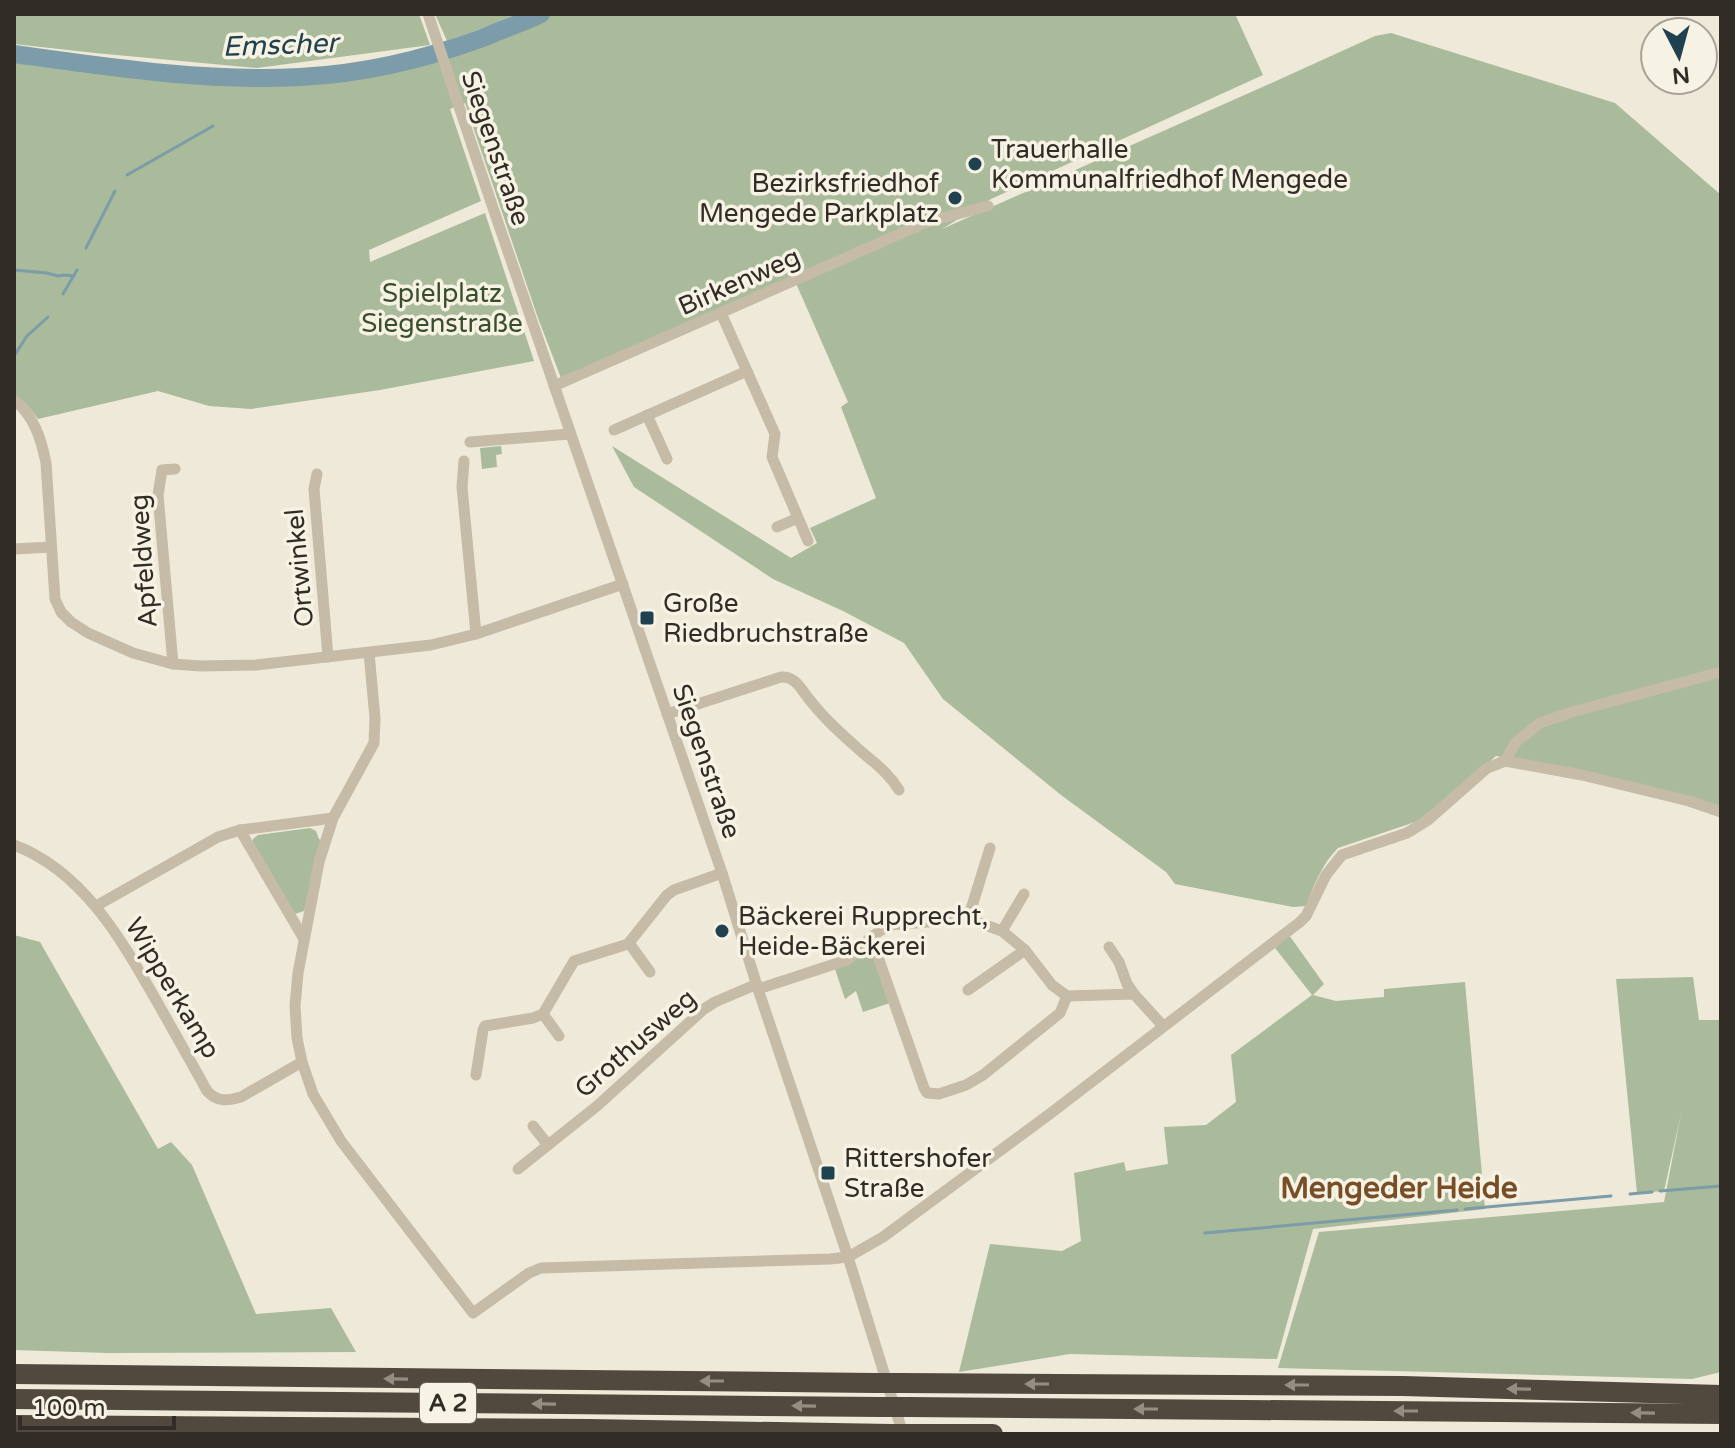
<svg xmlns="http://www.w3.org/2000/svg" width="1735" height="1448" font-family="'Varela Round',sans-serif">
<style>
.green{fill:#a9bb9b}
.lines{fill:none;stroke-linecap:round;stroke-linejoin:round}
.stream{stroke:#7b9ca8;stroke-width:3}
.river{stroke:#7b9ca8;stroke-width:18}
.minor{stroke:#c5bba6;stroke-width:11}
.motorway{stroke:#52493e;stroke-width:20}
.motorway-bridge{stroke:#52493e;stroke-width:20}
.oneway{fill:#948d80}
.poi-dot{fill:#20414f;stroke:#f6f2e4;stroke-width:3}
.labels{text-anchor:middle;stroke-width:7;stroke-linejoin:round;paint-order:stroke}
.shield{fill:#f6f2e4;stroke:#6d675f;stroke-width:2}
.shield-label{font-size:24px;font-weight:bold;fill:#322c26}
.street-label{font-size:26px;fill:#322c26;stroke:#f6f2e4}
.poi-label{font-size:26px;fill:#322c26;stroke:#f6f2e4;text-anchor:start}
.park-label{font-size:26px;fill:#3a4d2d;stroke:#f6f2e4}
.water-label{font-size:28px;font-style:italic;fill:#20414f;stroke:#f6f2e4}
.quarter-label{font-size:30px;font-weight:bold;fill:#784e27;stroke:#f6f2e4}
</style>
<rect width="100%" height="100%" fill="#eee9d9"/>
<g class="green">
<polygon points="14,14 124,14 135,16 136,14 419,14 430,45 257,68 95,53 14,44"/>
<polygon points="435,14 522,14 447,41"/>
<path d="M541 14H1235L1263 75 991 199 942 229 1267 85 1375 36 1391 33 1615 103 1721 195V808L1590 774 1496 756 1457 790 1418 821 1338 848C1322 864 1314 885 1306 906L1293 907 1175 884 1166 872 1061 795 943 699 904 643 843 611 773 579 634 487 612 446 791 558 817 543 810 528 876 498 841 407 848 402 795 281 561 378 538 318 465 103 450 109 481 201 369 250 370 262 485 213 534 361 380 390 251 409 209 406 158 391 38 419 28 406 14 394V54C108 67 205 82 300 77 363 74 426 59 485 37 503 30 523 23 541 14Z"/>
<polygon points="501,446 502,454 496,455 497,467 482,469 480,448"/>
<polygon points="310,828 316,831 319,839 321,840 304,911 295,914 253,842 253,839 258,835"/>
<polygon points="14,935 40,942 158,1149 171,1142 192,1165 256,1314 331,1308 356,1352 108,1353 14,1350"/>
<polygon points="1289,935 1324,984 1313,995 1336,1001 1384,997 1384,989 1465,982 1485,1209 1313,1229 1277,1359 1070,1354 959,1372 990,1244 1062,1251 1081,1241 1074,1173 1124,1162 1126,1171 1168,1164 1164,1127 1206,1125 1236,1102 1231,1055 1312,995 1275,948"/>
<polygon points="863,954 873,958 890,1003 863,1012 856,991 845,999 835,969"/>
<polygon points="1693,977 1699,1020 1721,1020 1721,1372 1692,1379 1278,1368 1319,1232 1664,1202 1681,1114 1664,1191 1637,1193 1616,979"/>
</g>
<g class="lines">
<g class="stream">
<polyline points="224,84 225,76"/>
<polyline points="127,175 213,126"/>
<polyline points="86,248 115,191"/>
<polyline points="14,270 47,273 58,276 64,275 74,276"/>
<polyline points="63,294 77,270"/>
<polyline points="14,356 27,336 48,317"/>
<polyline points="1660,1191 1721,1186"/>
<polyline points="1630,1194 1652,1192"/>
<polyline points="1465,1209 1611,1196"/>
<polyline points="1205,1233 1457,1210"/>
</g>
<path class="river" d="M14 54C108 67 205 82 300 77 363 74 426 59 485 37 503 29 523 23 541 14"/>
<g class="minor">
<polyline points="428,14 492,205 722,873 758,989 848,1257 903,1434"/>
<polyline points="721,313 775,434 772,457 808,541"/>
<polyline points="554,386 927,222 988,206"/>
<path d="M14 400C34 416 41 438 46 463L55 599 61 612 71 622 88 633 133 653 173 664 201 666 256 665 431 645 476 634 623 584"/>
<polyline points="647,415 667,459"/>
<polyline points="614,430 747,371"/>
<polyline points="470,442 570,434"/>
<polyline points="464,461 462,487 476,634"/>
<polyline points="317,474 314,489 328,657"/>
<polyline points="777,527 798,518"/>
<polyline points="14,549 51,547"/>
<polyline points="369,653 375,718 374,743 333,818 319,862 298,973 295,1006 297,1038 302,1062 313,1094 341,1141 473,1313 529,1273 541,1268 830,1259 848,1257 883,1237 1051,1113 1300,922 1306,916 1326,875 1342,855 1407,833 1428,820 1487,768 1505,761 1582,775 1689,801 1721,812"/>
<polyline points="173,664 158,495 162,470 175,469"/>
<path d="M667 714 781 677C795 676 801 689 809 699 822 716 838 731 854 745 871 761 887 770 899 790"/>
<polyline points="1505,761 1516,742 1540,723 1572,712 1721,672"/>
<polyline points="240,830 304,939"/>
<path d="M14 845C83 871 121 939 156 1000 173 1030 190 1060 207 1091 217 1102 227 1101 241 1097L302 1062"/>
<polyline points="96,906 218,837 240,830 333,818"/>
<polyline points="968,919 990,848"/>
<polyline points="1002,931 1024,894"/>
<polyline points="871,937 924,1088 927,1093 939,1094 966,1085 983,1075 1060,1013 1067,996"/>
<polyline points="629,943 650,972"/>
<polyline points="1109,947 1119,962 1127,984 1134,994"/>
<polyline points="758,989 847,960 857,952 871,937 889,925 968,919 1002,931 1025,950 1052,985 1067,996 1134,994 1163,1026"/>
<polyline points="968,990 1025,950"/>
<polyline points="543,1014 559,1036"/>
<polyline points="476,1075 483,1030 485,1026 533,1018 543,1014 574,961 628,944 667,895 674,890 722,873"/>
<polyline points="533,1126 548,1145"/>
<polyline points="518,1169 597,1106 704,1009 715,1002 757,984"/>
</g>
<g class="motorway">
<polyline points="14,1374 874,1383"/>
<polyline points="901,1383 1403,1386 1721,1395"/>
<polyline points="14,1399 882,1407"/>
<polyline points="909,1407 1721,1414"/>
<polyline points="14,1425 589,1429 891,1434"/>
<polyline points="917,1434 993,1434"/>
</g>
<g class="motorway-bridge">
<polyline points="874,1383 901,1383"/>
<polyline points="882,1407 909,1407"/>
<polyline points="891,1434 917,1434"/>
</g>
</g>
<defs><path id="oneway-solid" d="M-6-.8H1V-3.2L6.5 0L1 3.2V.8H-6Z" transform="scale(2)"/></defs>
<g class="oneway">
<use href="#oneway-solid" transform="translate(396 1379) rotate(-179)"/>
<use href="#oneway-solid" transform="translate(712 1381) rotate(-180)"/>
<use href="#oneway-solid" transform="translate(1037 1384) rotate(-180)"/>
<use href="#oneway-solid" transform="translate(1297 1385) rotate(-180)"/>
<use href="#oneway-solid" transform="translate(1519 1389) rotate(-179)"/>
<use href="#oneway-solid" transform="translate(544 1404) rotate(-179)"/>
<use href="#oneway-solid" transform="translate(804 1406) rotate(-179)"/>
<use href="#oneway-solid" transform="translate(1146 1409) rotate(-180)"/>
<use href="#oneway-solid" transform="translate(1406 1411) rotate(-180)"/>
<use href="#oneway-solid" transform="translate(1643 1413) rotate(-179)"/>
</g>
<g class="poi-dot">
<circle cx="975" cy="164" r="8"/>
<circle cx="955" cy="198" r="8"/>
<rect x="639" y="610" width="16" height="16" rx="4"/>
<circle cx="722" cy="931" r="8"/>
<rect x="820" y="1165" width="16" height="16" rx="4"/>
</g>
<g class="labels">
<rect class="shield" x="420" y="1383" width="56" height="40" rx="6"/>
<g class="shield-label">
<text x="448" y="1411">A 2</text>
</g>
<g class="street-label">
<text transform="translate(496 148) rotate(71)" y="9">Siegenstraße</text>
<text transform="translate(739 281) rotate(-24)" y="9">Birkenweg</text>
<text transform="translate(143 561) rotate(-94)" y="9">Apfeldweg</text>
<text transform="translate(299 568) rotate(-95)" y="9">Ortwinkel</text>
<text transform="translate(707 761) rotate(71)" y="9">Siegenstraße</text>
<text transform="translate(173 988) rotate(59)" y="9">Wipperkamp</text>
<text transform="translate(635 1043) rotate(-41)" y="9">Grothusweg</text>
</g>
<g class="poi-label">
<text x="991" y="158">Trauerhalle<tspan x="991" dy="30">Kommunalfriedhof Mengede</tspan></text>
<text x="939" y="192" text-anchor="end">Bezirksfriedhof<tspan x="939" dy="30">Mengede Parkplatz</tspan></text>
<text x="663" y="612">Große<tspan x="663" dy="30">Riedbruchstraße</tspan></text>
<text x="738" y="925">Bäckerei Rupprecht,<tspan x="738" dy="30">Heide-Bäckerei</tspan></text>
<text x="844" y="1167">Rittershofer<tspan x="844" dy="30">Straße</tspan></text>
</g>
<g class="park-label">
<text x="442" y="302">Spielplatz<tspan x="442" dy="30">Siegenstraße</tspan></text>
</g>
<g class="water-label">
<text transform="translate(280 44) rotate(-2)" y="10">Emscher</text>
</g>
<g class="quarter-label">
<text x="1399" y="1198">Mengeder Heide</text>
</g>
</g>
<rect width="1735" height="1448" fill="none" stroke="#322c26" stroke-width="32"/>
<g transform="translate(1679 56) rotate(174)"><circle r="38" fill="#f6f2e4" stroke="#a8a398" stroke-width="2"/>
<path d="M0-6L14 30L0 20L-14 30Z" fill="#20414f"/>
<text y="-12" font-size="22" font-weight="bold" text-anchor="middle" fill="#322c26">N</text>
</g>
<path d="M20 1416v12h154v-12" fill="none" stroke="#322c26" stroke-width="4"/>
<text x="32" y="1416" font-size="24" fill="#322c26" stroke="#f6f2e4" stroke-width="6" paint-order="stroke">100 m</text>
</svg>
